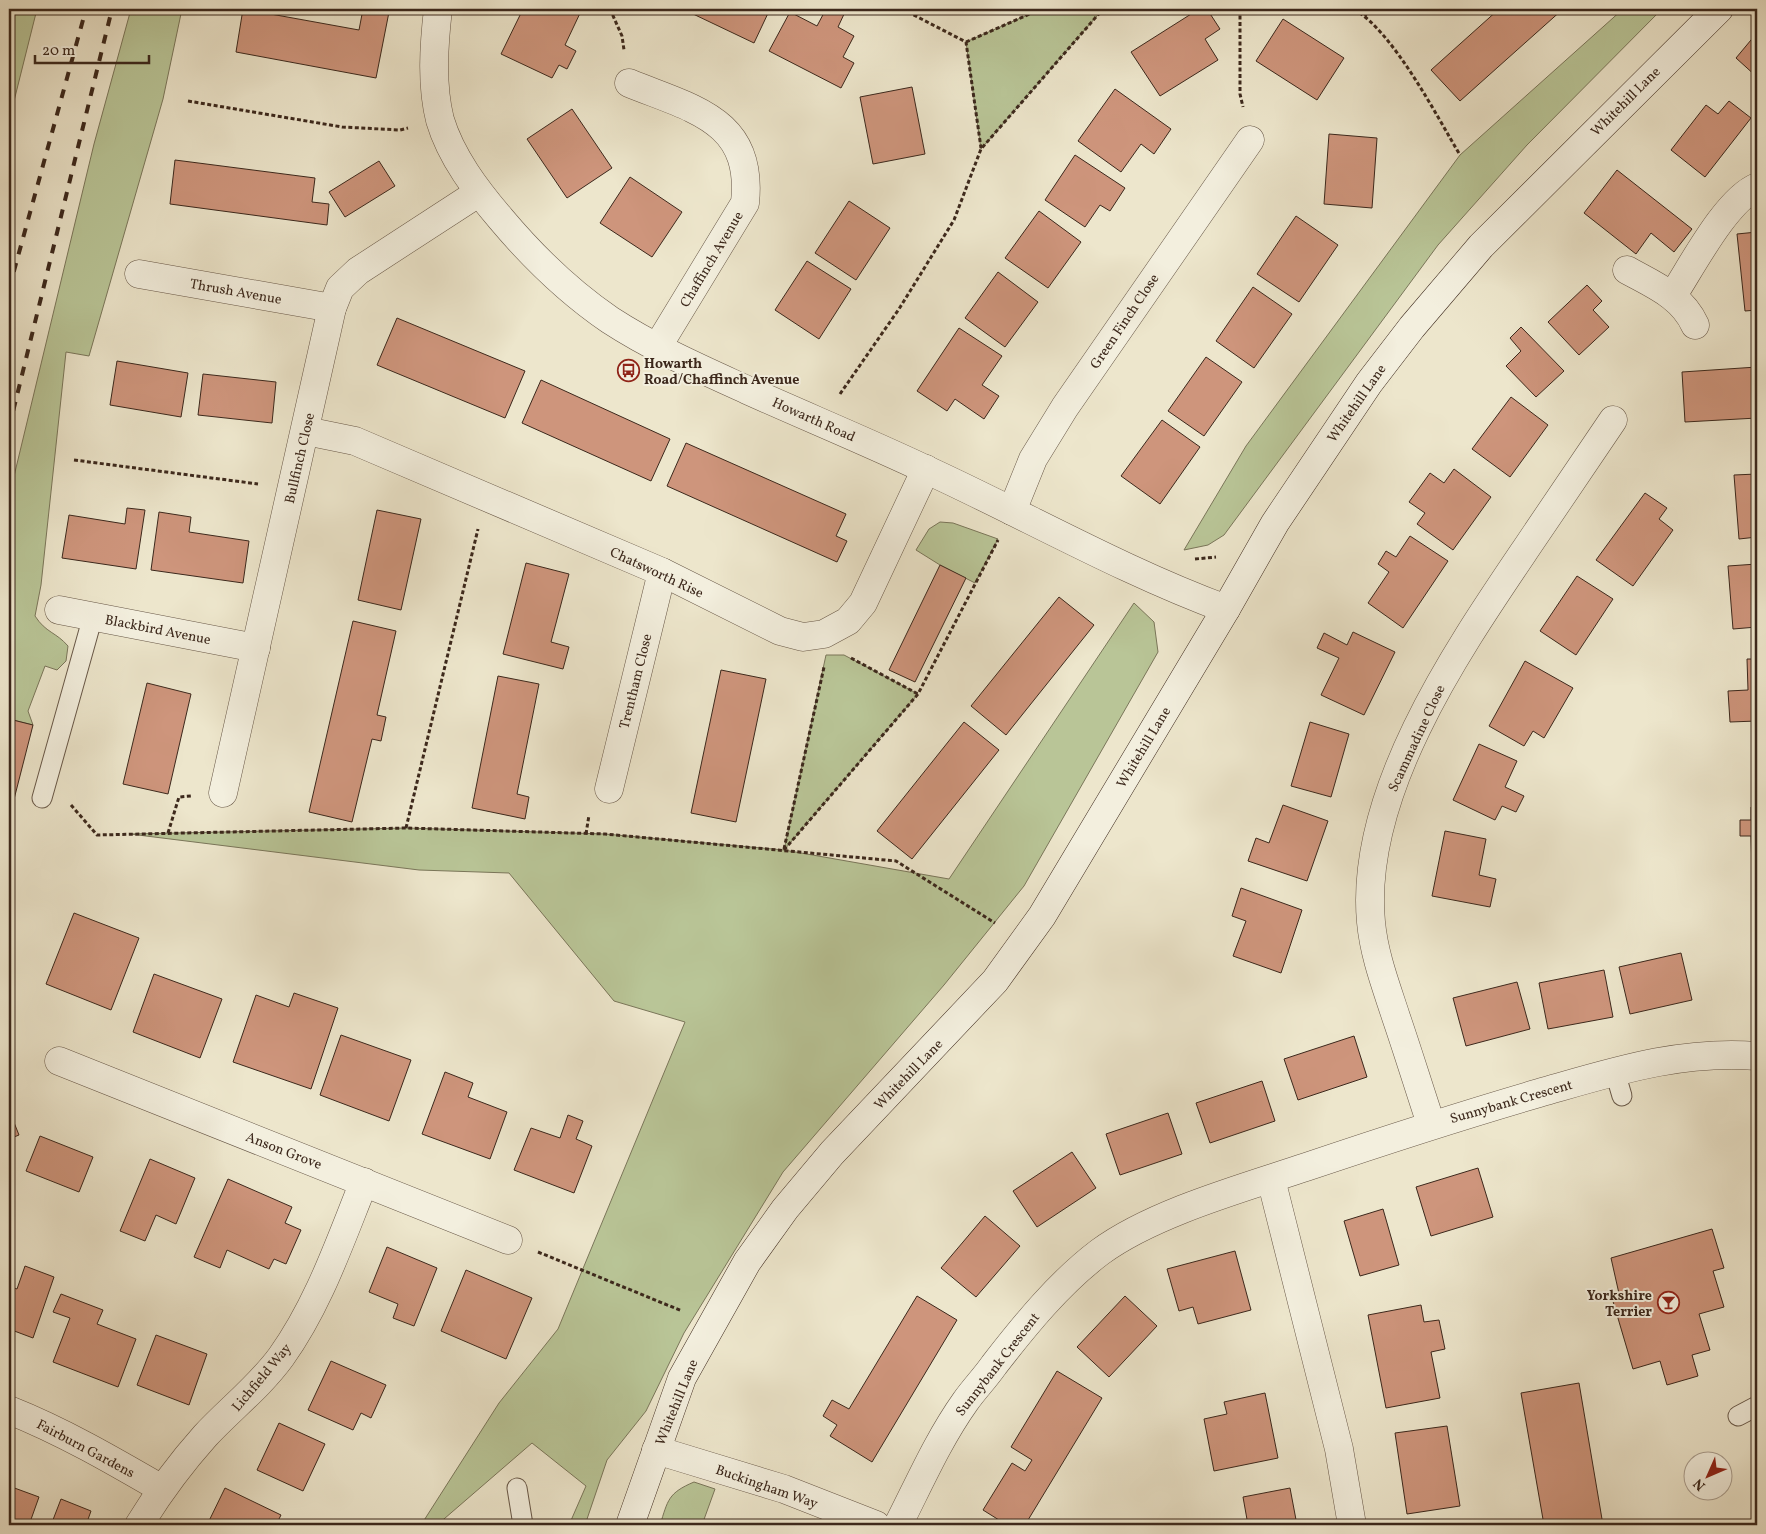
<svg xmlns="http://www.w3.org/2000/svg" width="1766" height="1534" font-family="Vollkorn,serif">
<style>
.green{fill:#b9c597;stroke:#7a765a}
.building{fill:#ce957c;stroke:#3c281c}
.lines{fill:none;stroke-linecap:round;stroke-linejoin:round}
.service-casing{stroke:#685848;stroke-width:21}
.minor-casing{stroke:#685848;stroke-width:29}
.secondary-casing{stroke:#3c281c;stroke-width:29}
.path{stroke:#3c281c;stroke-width:3;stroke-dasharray:4 2.5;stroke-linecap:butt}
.service{stroke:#f3efde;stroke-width:19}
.minor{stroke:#f3efde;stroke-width:28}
.secondary{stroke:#f3efde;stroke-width:28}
.rail{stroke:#3c281c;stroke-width:4;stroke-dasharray:9 9;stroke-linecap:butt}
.labels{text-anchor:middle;stroke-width:4;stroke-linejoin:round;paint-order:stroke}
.street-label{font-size:14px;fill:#3c281c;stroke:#f3efde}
.poi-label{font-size:14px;font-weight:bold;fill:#3c281c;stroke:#f3efde;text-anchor:start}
</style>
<rect width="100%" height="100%" fill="#ede6cc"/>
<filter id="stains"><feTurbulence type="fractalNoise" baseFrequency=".004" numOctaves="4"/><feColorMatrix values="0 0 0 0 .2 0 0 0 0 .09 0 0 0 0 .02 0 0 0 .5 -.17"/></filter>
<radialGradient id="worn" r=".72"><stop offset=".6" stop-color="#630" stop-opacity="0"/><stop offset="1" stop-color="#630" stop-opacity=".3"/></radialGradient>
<g class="green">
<polygon points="9,9 37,9 9,121"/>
<path d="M131 9H182L163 99 89 356 66 352 41 585 35 616C46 633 56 632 68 646L66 661 57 670 45 666 28 711 33 725 9 719V497L94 144Z"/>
<polygon points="1041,9 1103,9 981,149 966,42"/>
<polygon points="1623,9 1662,9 1527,145 1438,245 1224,535 1208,545 1184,550 1246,446 1460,155"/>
<polygon points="940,522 953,523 998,539 975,583 940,565 916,550 929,529"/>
<polygon points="1134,603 1154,622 1158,652 1024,886 944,985 783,1172 684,1333 646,1411 607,1460 585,1525 569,1525 586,1486 532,1443 437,1525 421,1525 499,1403 558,1329 685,1022 614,1001 509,873 419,870 130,834 406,828 605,834 784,850 826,655 844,655 918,694 784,850 949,879"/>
<path d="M694 1482 715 1489 702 1525H660C668 1500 668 1493 694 1482Z"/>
</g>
<g class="building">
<polygon points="243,9 359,30 363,9 389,12 376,78 236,52"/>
<polygon points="523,9 582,9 565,45 576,51 567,69 559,65 552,78 501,54"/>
<polygon points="693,9 770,9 754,43 691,13"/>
<polygon points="826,9 838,9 845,12 838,27 854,36 843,57 854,63 841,88 769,51 790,12 817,26"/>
<polygon points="1199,9 1207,9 1220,29 1205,39 1218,60 1160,96 1131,52"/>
<polygon points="1499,9 1563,9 1460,101 1431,70"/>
<polygon points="1283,19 1344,58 1317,100 1256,61"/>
<polygon points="1756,34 1757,35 1757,77 1736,58"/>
<polygon points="912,87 925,154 873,164 860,97"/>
<polygon points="1115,89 1171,129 1154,154 1141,144 1121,172 1078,141"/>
<polygon points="1729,101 1751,118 1705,177 1671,150 1706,105 1718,114"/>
<polygon points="572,109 612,168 567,198 527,139"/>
<polygon points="1329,134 1377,138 1372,208 1324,204"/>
<polygon points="1075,155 1125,188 1110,211 1100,205 1085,227 1045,200"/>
<polygon points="175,160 315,178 312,202 329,204 327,225 170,204"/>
<polygon points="379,161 395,186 345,217 329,192"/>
<polygon points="1617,170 1692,229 1674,252 1651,233 1636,254 1584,213"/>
<polygon points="630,177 682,212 652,257 600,223"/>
<polygon points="849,201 890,228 856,280 815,253"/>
<polygon points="1039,211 1081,242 1048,288 1005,258"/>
<polygon points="1296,216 1338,245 1299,302 1257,274"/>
<polygon points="1757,232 1757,310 1745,311 1737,234"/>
<polygon points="807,261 851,289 819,339 775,310"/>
<polygon points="998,272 1038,302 1005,347 965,318"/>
<polygon points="1587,285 1602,301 1593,310 1609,327 1579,355 1548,322"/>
<polygon points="1253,287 1292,314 1254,368 1216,341"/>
<polygon points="397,318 525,371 505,418 377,365"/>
<polygon points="1521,327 1564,371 1536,397 1506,366 1521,351 1510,338"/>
<polygon points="959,328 1002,356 982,385 999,396 984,419 955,399 947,411 917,391"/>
<polygon points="1206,357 1242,382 1204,436 1168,411"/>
<polygon points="117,361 188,373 181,417 110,405"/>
<polygon points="1757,367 1757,418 1685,422 1682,372"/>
<polygon points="203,374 276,382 272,423 198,415"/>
<polygon points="541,380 670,439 651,481 522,423"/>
<polygon points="1511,397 1548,425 1510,477 1472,449"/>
<polygon points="1162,420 1200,447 1160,504 1121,476"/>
<polygon points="686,443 846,514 836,536 847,541 837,562 667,486"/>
<polygon points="1454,469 1491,497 1453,550 1417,524 1425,513 1409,502 1430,473 1444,483"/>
<polygon points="1757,474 1757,537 1739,539 1734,475"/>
<polygon points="1645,493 1667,508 1659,519 1673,530 1633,586 1596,560"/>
<polygon points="127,508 145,510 136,569 62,558 69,515 125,524"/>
<polygon points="377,510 421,519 401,610 358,600"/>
<polygon points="159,512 191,517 189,532 249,541 243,583 151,570"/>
<polygon points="1410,536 1448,561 1403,628 1368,603 1389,572 1378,564 1386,551 1396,557"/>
<polygon points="526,563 569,574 551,642 569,647 563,669 503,654"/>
<polygon points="1757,564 1757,627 1733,629 1728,566"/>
<polygon points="940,565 966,578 915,682 889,670"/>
<polygon points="1577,576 1613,599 1576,655 1540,631"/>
<polygon points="1059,597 1094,625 1006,735 971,706"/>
<polygon points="353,621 396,631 377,715 386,717 381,741 372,739 352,822 309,812"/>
<polygon points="1353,632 1395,652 1364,715 1321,695 1339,658 1317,648 1324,633 1347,645"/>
<polygon points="1747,659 1757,659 1757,721 1730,722 1728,691 1748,690"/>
<polygon points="1525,661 1573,688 1544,738 1533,731 1524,746 1489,726"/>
<polygon points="721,670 766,679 736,822 691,813"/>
<polygon points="498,676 539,684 517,794 529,797 525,819 472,808"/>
<polygon points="147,683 191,694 168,794 123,784"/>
<polygon points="9,719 33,725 11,811 9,811"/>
<polygon points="964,722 999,750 912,859 877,831"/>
<polygon points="1310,722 1349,734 1331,797 1291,786"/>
<polygon points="1479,744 1517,761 1505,787 1524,796 1516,812 1502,806 1495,820 1453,800"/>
<polygon points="1283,805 1328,821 1307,881 1248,861 1256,838 1269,843"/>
<polygon points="1751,807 1757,807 1757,870 1752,870 1751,836 1740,836 1740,820 1751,820"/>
<polygon points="1445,831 1486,839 1479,875 1496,879 1490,907 1432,896"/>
<polygon points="1241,888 1302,910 1281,973 1233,956 1246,921 1232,916"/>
<polygon points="1755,896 1757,896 1757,959 1753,959"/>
<polygon points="74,913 139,938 111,1010 46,984"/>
<polygon points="1681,953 1692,1000 1630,1014 1619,967"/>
<polygon points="1604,970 1613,1017 1548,1029 1539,983"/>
<polygon points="154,974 222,999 200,1058 133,1032"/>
<polygon points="1517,982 1530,1029 1466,1046 1453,998"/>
<polygon points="294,993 338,1008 311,1089 233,1062 256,995 289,1007"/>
<polygon points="341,1035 411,1060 389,1121 320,1095"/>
<polygon points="1354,1036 1367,1077 1298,1100 1284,1059"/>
<polygon points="445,1072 473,1083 468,1097 507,1112 490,1159 422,1134"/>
<polygon points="1262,1081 1275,1121 1210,1143 1196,1103"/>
<polygon points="9,1110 19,1135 9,1139"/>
<polygon points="1168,1113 1182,1154 1120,1175 1106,1134"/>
<polygon points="568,1115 583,1121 576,1139 592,1146 574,1193 514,1170 531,1128 560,1138"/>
<polygon points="40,1136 93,1157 79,1192 26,1171"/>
<polygon points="1072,1152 1096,1188 1037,1227 1013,1191"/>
<polygon points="150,1159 195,1178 176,1224 156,1215 145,1241 120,1231"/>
<polygon points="1478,1168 1493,1217 1431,1236 1416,1187"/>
<polygon points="228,1179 292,1207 285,1223 301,1230 286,1264 274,1259 269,1269 227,1250 220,1268 194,1257"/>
<polygon points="1383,1209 1399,1265 1360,1276 1344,1221"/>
<polygon points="985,1216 1020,1246 976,1297 941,1268"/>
<polygon points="1712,1229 1724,1268 1713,1271 1724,1307 1699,1314 1710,1350 1692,1355 1698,1376 1667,1385 1660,1361 1633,1369 1612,1298 1620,1298 1611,1258"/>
<polygon points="387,1247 437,1268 414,1326 393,1318 398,1304 369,1292"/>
<polygon points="1235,1251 1251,1310 1198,1324 1193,1307 1179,1311 1167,1269"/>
<polygon points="25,1266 54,1277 33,1338 9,1329 9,1286 17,1289"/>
<polygon points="466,1270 532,1298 506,1359 441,1331"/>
<polygon points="61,1294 103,1310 97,1324 136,1339 118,1387 53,1362 70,1318 53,1312"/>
<polygon points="917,1296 957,1320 872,1462 830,1436 837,1425 823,1416 832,1400 849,1409"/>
<polygon points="1125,1296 1157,1326 1109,1377 1077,1347"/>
<polygon points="1421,1305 1424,1322 1439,1320 1445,1349 1431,1352 1440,1398 1386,1408 1368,1315"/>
<polygon points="156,1335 207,1354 189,1405 137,1385"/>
<polygon points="331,1361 386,1385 371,1418 361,1413 353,1430 308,1410"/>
<polygon points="1057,1371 1102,1398 1025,1525 996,1525 999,1520 983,1510 1012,1463 1025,1471 1032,1460 1011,1447"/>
<polygon points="1579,1383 1603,1525 1544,1525 1521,1393"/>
<polygon points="1265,1393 1278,1458 1214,1471 1204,1419 1227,1414 1224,1402"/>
<polygon points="279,1423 325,1444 303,1491 257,1470"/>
<polygon points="1447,1426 1460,1506 1407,1514 1395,1433"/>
<polygon points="9,1486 39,1497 29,1525 9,1525"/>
<polygon points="225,1488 281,1515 276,1525 207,1525"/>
<polygon points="1290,1488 1297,1525 1248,1525 1243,1497"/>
<polygon points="61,1499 91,1511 86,1525 51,1525"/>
</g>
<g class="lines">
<defs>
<g id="service">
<polyline points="42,798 93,616"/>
<polyline points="1615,1072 1622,1096"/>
<polyline points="1738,1416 1757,1406"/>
<polyline points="517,1488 523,1525"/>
</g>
<g id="minor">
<path d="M438 9C434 44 431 85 440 120 451 157 477 191 501 219 533 257 569 292 610 320 653 348 701 369 747 390 807 417 868 442 927 470 1027 516 1123 571 1226 609"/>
<path d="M629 83C692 109 754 119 745 203L658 346"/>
<path d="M1627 270C1654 285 1682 296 1695 325"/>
<polyline points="139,274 332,308"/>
<path d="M1673 295C1692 266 1726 200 1757 187"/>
<polyline points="306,431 355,441 662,572 780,631 803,637 824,634 848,621 863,603 926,469"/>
<polyline points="1012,511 1033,459 1065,407 1250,140"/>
<polyline points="59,610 256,648"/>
<polyline points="609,789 662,572"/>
<polyline points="223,793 332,308 340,288 358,271 478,193"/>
<polyline points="59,1061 508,1240"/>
<path d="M1431 1124C1419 1088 1408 1052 1396 1017 1386 986 1374 955 1371 922 1359 794 1456 652 1525 550 1554 507 1583 464 1613 420"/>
<polyline points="1271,1179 1339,1449 1352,1525"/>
<path d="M9 1410C62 1431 112 1460 162 1489"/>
<polyline points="656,1450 784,1489 876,1525"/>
<path d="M139 1525C158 1494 180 1464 205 1436 230 1409 259 1387 281 1357 319 1304 340 1241 364 1182"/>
<path d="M898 1525C919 1484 938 1440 965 1402 974 1389 985 1378 994 1365 1025 1325 1059 1283 1100 1252 1153 1213 1243 1188 1306 1167 1383 1141 1460 1116 1539 1093 1613 1072 1679 1050 1757 1056"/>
</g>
<polyline id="secondary" points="630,1525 682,1378 747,1262 785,1209 832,1153 995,981 1042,916 1226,609 1275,523 1369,383 1412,327 1481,246 1719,9"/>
</defs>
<use href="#service" class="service-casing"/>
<use href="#minor" class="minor-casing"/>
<use href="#secondary" class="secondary-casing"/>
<g class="path">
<polyline points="610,9 622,36 624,50"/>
<polyline points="902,9 966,42 981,148"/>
<polyline points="1240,9 1240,94 1243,107"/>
<path d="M1354 9C1394 33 1435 113 1460 155"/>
<polyline points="1365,16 1369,9"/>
<polyline points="966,42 1041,9"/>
<polyline points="188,101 342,127 400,130 408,128"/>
<polyline points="840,394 899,309 954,220 981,149 1103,9"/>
<polyline points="74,460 258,484"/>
<polyline points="1195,559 1216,557"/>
<polyline points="851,658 918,694"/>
<polyline points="71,805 97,835 406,828 605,834 896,861 995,923"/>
<polyline points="406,828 478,529"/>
<polyline points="168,833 179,797 191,796"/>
<polyline points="586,834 589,815"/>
<polyline points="784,849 824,667"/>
<polyline points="784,850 918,694 998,540"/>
<polyline points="538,1252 682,1311"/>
</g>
<use href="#service" class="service"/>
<use href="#minor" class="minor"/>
<use href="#secondary" class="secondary"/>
<g class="rail">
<polyline points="9,289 86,9"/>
<polyline points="9,428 112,9"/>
</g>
</g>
<defs>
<symbol id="bus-ring" viewBox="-11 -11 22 22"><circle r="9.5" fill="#f3efde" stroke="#8f2418" stroke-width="1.5"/><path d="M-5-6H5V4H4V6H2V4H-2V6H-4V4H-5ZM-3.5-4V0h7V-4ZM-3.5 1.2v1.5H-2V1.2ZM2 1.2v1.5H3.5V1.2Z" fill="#8f2418"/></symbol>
<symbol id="bar-ring" viewBox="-11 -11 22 22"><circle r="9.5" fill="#f3efde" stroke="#8f2418" stroke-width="1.5"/><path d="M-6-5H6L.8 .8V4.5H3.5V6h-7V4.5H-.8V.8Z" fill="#8f2418"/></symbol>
</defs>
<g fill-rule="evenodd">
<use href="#bus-ring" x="616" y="358" width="25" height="25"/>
<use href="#bar-ring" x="1656" y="1290" width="25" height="25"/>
</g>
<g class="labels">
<g class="street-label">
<text transform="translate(1625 101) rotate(-45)" y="5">Whitehill Lane</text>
<text transform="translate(711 259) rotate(-59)" y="5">Chaffinch Avenue</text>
<text transform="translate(236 291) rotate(10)" y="5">Thrush Avenue</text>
<text transform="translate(1124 321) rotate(-56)" y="5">Green Finch Close</text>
<text transform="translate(1356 403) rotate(-55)" y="5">Whitehill Lane</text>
<text transform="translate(814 419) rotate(24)" y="5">Howarth Road</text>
<text transform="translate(299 458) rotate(-77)" y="5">Bullfinch Close</text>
<text transform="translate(657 572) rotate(25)" y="5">Chatsworth Rise</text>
<text transform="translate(158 629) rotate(11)" y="5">Blackbird Avenue</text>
<text transform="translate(635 681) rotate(-76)" y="5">Trentham Close</text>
<text transform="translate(1416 738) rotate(-65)" y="5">Scammadine Close</text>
<text transform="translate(1143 747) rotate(-59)" y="5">Whitehill Lane</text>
<text transform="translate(908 1074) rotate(-46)" y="5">Whitehill Lane</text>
<text transform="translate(1511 1101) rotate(-16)" y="5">Sunnybank Crescent</text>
<text transform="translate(284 1150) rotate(21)" y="5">Anson Grove</text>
<text transform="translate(997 1364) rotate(-52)" y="5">Sunnybank Crescent</text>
<text transform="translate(261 1377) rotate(-50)" y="5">Lichfield Way</text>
<text transform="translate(676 1402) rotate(-68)" y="5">Whitehill Lane</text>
<text transform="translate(86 1448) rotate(28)" y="5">Fairburn Gardens</text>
<text transform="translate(767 1486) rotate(19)" y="5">Buckingham Way</text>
</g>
<g class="poi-label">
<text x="644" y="368">Howarth<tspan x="644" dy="16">Road/Chaffinch Avenue</tspan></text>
<text x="1652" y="1300" text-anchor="end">Yorkshire<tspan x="1652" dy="16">Terrier</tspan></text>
</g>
</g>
<rect width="1766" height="1534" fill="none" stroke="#ede6cc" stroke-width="30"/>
<rect x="10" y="10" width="1746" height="1514" fill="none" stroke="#3c281c" stroke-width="2.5"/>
<rect x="15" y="15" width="1736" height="1504" fill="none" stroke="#3c281c"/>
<g transform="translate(1708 1476) rotate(225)"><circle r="24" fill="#f3efde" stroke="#aa9f90"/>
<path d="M0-4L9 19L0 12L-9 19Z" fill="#8f2418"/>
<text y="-8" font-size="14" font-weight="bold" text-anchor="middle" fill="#3c281c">N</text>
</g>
<path d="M35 55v8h114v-8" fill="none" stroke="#3c281c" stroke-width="2.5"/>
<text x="42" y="55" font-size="15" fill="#3c281c" stroke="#f3efde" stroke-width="4" paint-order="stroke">20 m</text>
<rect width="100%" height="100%" filter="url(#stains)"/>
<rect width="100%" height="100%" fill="url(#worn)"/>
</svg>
